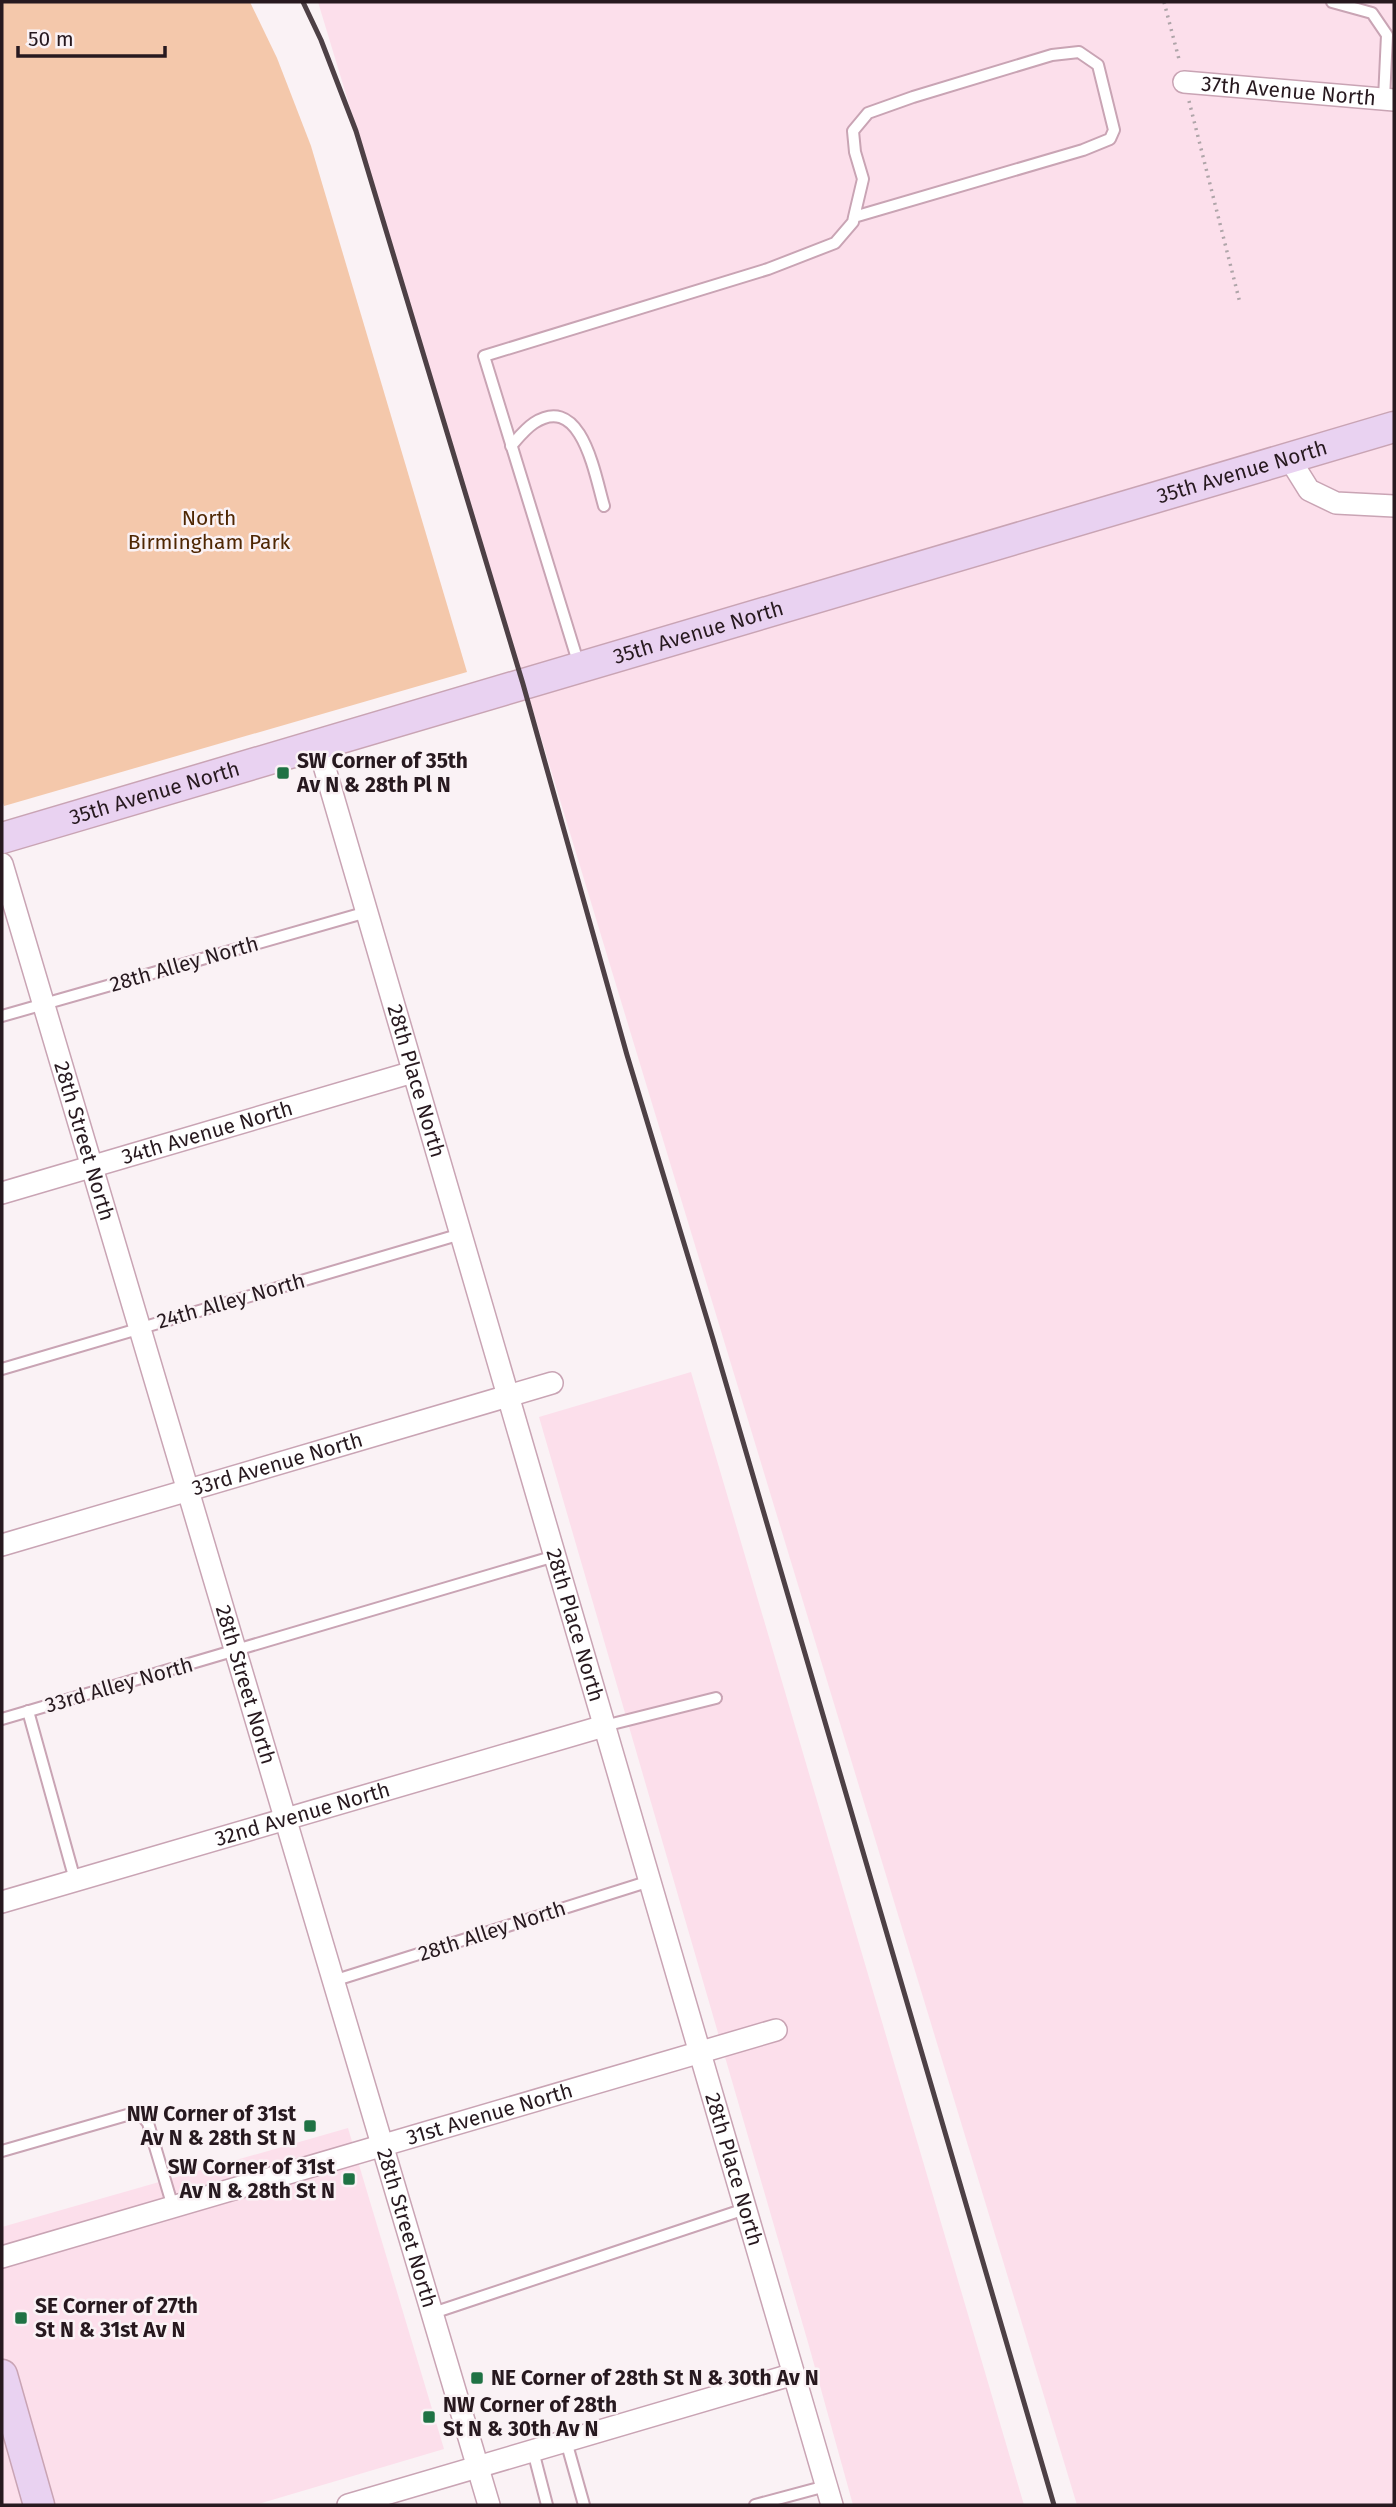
<svg xmlns="http://www.w3.org/2000/svg" width="1396" height="2507" font-family="'Fira Sans',sans-serif">
	<style>
		.built { fill: #fcdfeb }
		.green { fill: #f4c8ab }
		.lines { fill: none; stroke-linecap: round; stroke-linejoin: round }
		.lane-casing { stroke: #c9a4b4; stroke-width: 14 }
		.street-casing { stroke: #c9a4b4; stroke-width: 24 }
		.secondary-casing { stroke: #c9a4b4; stroke-width: 33 }
		.path { stroke: #afa5a9; stroke-width: 3.5; stroke-dasharray: 2 5; stroke-linecap: butt }
		.lane { stroke: #fff; stroke-width: 10 }
		.street { stroke: #fff; stroke-width: 21 }
		.secondary { stroke: #e9d2f1; stroke-width: 30 }
		.rail { stroke: #4d4045; stroke-width: 5 }
		.poi-dot { fill: #1f7244; stroke: #faf2f5; stroke-width: 2.5 }
		.labels { text-anchor: middle; dominant-baseline: central; stroke-width: 5; stroke-linejoin: round; paint-order: stroke }
		.street-label { font-size: 21px; fill: #27191f; stroke: #faf2f5 }
		.park-label { font-size: 21px; fill: #4f2703; stroke: #faf2f5 }
		.poi-label { font-size: 21px; font-weight: bold; fill: #27191f; stroke: #faf2f5; text-anchor: start }
	</style>
	<rect width="100%" height="100%" fill="#faf2f5"/>
	<g class="built">
		<path d="M318,2H1394V2505H1077Z"/>
		<path d="M691,1372L1024,2505H853L809,2346L539,1417Z"/>
		<path d="M348,2128L444,2449L255,2505H2V2227Z"/>
	</g>
	<path class="green" d="M2,2H250L277,58L311,146L467,672L4,806L2,800Z"/>
	<g class="lines">
		<g class="lane-casing">
			<g id="lane">
				<path d="M1332,2L1372,13L1387,35L1384,99"/>
				<path d="M511,446C518,438 525,429 534,423C582,392 595,476 604,506"/>
				<path d="M579,665L484,356L768,269L835,243L853,222L854,217L863,179L855,152L853,131L868,113L913,97L1052,55L1079,52L1098,65L1114,130L1110,139L1083,150L854,217"/>
				<path d="M2,1016L367,912"/>
				<path d="M2,1369L461,1234"/>
				<path d="M28,1711L75,1880"/>
				<path d="M2,1719L555,1556"/>
				<path d="M604,1726L716,1698"/>
				<path d="M333,1981L650,1881"/>
				<path d="M2,2151L127,2115H141L148,2123L173,2207"/>
				<path d="M433,2313L745,2209"/>
				<path d="M566,2441L584,2505"/>
				<path d="M533,2451L547,2505"/>
				<path d="M755,2505L826,2486"/>
			</g>
		</g>
		<g class="street-casing">
			<g id="street">
				<path id="s1" d="M1184,82L1394,100"/>
				<path d="M1289,458L1309,490L1336,503L1394,506"/>
				<path id="s2" d="M318,745L832,2505"/>
				<path id="s3" d="M2,864L489,2505"/>
				<path id="s4" d="M2,1193L413,1072"/>
				<path id="s5" d="M2,1545L552,1383"/>
				<path id="s6" d="M2,1902L604,1726"/>
				<path id="s7" d="M2,2257L776,2030"/>
				<path d="M348,2505L794,2374"/>
			</g>
		</g>
		<g class="secondary-casing">
			<g id="secondary">
				<path id="s8" d="M2,838L1394,427"/>
				<path d="M2,2375L39,2505"/>
			</g>
		</g>
		<g class="path">
			<path d="M1164,2L1180,63"/>
			<path d="M1189,101L1240,303"/>
		</g>
		<use href="#lane" class="lane"/>
		<use href="#street" class="street"/>
		<use href="#secondary" class="secondary"/>
		<path class="rail" d="M303,2L321,40L356,131L523,684L627,1055L713,1339L1054,2505"/>
	</g>
	<g class="poi-dot">
		<rect x="276" y="766" width="14" height="14" rx="3.5"/>
		<rect x="303" y="2119" width="14" height="14" rx="3.5"/>
		<rect x="342" y="2172" width="14" height="14" rx="3.5"/>
		<rect x="14" y="2311" width="14" height="14" rx="3.5"/>
		<rect x="470" y="2371" width="14" height="14" rx="3.5"/>
		<rect x="422" y="2410" width="14" height="14" rx="3.5"/>
	</g>
	<g class="labels">
		<g class="street-label">
			<text stroke="none"><textPath href="#s1" startOffset="105">37th Avenue North</textPath></text>
			<text stroke="none"><textPath href="#s8" startOffset="1293">35th Avenue North</textPath></text>
			<text stroke="none"><textPath href="#s8" startOffset="726">35th Avenue North</textPath></text>
			<text stroke="none"><textPath href="#s8" startOffset="159">35th Avenue North</textPath></text>
			<text transform="translate(184 964) rotate(-16)">28th Alley North</text>
			<text stroke="none"><textPath href="#s2" startOffset="350">28th Place North</textPath></text>
			<text stroke="none"><textPath href="#s4" startOffset="214">34th Avenue North</textPath></text>
			<text stroke="none"><textPath href="#s3" startOffset="289">28th Street North</textPath></text>
			<text transform="translate(231 1301) rotate(-16)">24th Alley North</text>
			<text stroke="none"><textPath href="#s5" startOffset="287">33rd Avenue North</textPath></text>
			<text stroke="none"><textPath href="#s2" startOffset="917">28th Place North</textPath></text>
			<text stroke="none"><textPath href="#s3" startOffset="856">28th Street North</textPath></text>
			<text transform="translate(119 1685) rotate(-16)">33rd Alley North</text>
			<text stroke="none"><textPath href="#s6" startOffset="313">32nd Avenue North</textPath></text>
			<text transform="translate(492 1931) rotate(-18)">28th Alley North</text>
			<text stroke="none"><textPath href="#s7" startOffset="508">31st Avenue North</textPath></text>
			<text stroke="none"><textPath href="#s2" startOffset="1484">28th Place North</textPath></text>
			<text stroke="none"><textPath href="#s3" startOffset="1423">28th Street North</textPath></text>
		</g>
		<g class="park-label">
			<text x="209" y="518">North<tspan x="209" dy="24">Birmingham Park</tspan></text>
		</g>
		<g class="poi-label">
			<text x="297" y="761">SW Corner of 35th<tspan x="297" dy="24">Av N &amp; 28th Pl N</tspan></text>
			<text x="296" y="2114" text-anchor="end">NW Corner of 31st<tspan x="296" dy="24">Av N &amp; 28th St N</tspan></text>
			<text x="335" y="2167" text-anchor="end">SW Corner of 31st<tspan x="335" dy="24">Av N &amp; 28th St N</tspan></text>
			<text x="35" y="2306">SE Corner of 27th<tspan x="35" dy="24">St N &amp; 31st Av N</tspan></text>
			<text x="491" y="2378">NE Corner of 28th St N &amp; 30th Av N</text>
			<text x="443" y="2405">NW Corner of 28th<tspan x="443" dy="24">St N &amp; 30th Av N</tspan></text>
		</g>
	</g>
	<rect width="1396" height="2507" fill="none" stroke="#27191f" stroke-width="7"/>
	<path d="M18 46v10h147v-10" fill="none" stroke="#27191f" stroke-width="3.5"/>
	<text x="28" y="46" font-size="21" fill="#27191f" stroke="#faf2f5" stroke-width="5" paint-order="stroke">50 m</text>
</svg>
